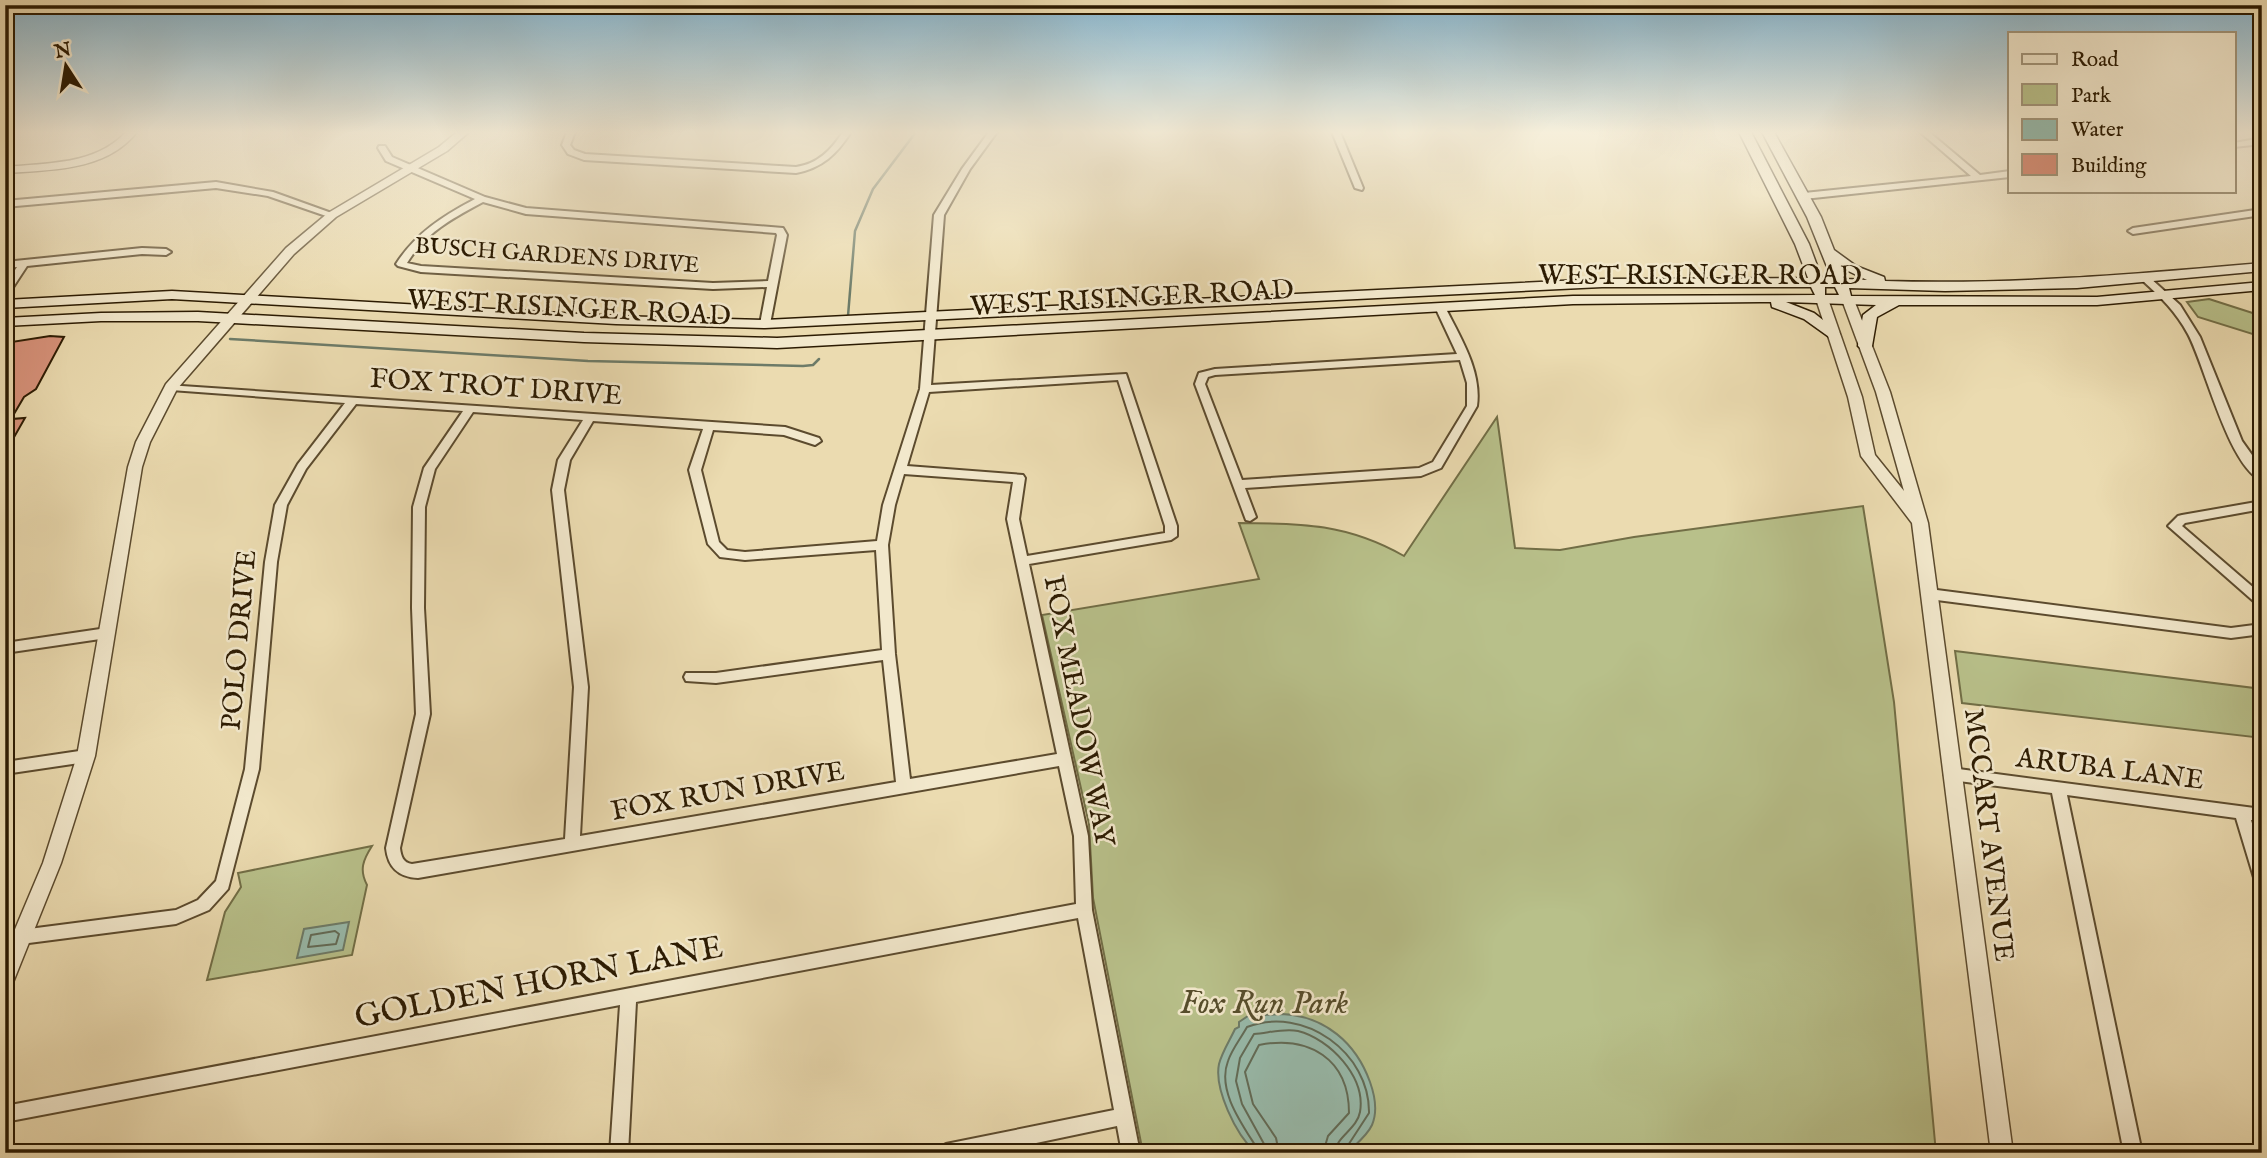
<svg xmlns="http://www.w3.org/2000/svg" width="2267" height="1158" font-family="'IM FELL English',serif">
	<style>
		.green { fill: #b8c08a; stroke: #726e46; stroke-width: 2 }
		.water { fill: #98bbac; stroke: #6d7b68; stroke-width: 2 }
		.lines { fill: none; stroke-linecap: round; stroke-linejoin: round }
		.shore { stroke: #626b57; stroke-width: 2 }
		.stream { stroke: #6d7b68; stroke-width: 2.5 }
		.building { fill: #d8927b; stroke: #2c1b02; stroke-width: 2 }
		.minor-casing { stroke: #5c4b2e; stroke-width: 4 }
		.tertiary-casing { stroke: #5c4b2e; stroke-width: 3 }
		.secondary-casing { stroke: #2c1b02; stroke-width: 3 }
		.minor { fill: #f2e8cc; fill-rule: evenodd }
		.tertiary { fill: #f2e8cc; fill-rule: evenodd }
		.secondary { fill: #f2e8cc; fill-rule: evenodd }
		.labels { text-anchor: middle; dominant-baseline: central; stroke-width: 5; stroke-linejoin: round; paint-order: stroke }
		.far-street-label { font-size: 23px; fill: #2c1b02; stroke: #f2e8cc }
		.street-label { font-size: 28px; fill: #2c1b02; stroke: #f2e8cc }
		.near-street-label { font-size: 33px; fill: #2c1b02; stroke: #f2e8cc }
		.near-park-label { font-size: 33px; font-style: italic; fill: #564d2b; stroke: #f2e8cc }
	</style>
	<rect width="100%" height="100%" fill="#ebdbb0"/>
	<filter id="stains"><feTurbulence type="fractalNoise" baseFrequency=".00286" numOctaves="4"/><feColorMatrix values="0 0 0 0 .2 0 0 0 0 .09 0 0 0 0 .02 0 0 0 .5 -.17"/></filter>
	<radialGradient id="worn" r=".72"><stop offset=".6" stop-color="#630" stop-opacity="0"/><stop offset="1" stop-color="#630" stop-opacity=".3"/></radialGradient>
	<g class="green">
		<path d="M2209,299L2262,316V337L2198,317L2187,302Z"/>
		<path d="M1497,417L1515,548L1560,550L1634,537L1863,506L1894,702L1936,1153H1143L1093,898L1089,824L1042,615L1259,579L1239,523C1302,523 1348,524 1404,556Z"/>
		<path d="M1955,651L2262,689V738L1962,703Z"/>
		<path d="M372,846C363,860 359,870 367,885L352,955L207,980L225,912L241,887L238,873Z"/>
	</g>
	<g class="water">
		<path d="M349,922L343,950L297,958L304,929Z"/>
		<path d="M1282,1014C1325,1016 1356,1043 1370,1082C1375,1096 1378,1111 1372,1125C1367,1136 1356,1144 1347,1153H1256C1235,1134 1214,1088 1219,1064C1222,1052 1230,1040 1235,1029L1239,1027V1022L1248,1016Z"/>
	</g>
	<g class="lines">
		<g class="shore">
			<path d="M335,931L339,934L336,944L308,947L311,935Z"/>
			<path d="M1260,1153C1245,1128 1216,1092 1228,1061C1232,1049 1241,1038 1247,1027C1304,1005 1370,1053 1369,1113L1343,1153"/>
			<path d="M1269,1153L1242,1104L1236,1081L1240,1058L1254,1034C1268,1033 1284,1028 1298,1031C1330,1039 1366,1077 1360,1112C1357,1129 1337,1136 1334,1153"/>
			<path d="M1279,1153L1276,1138L1253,1104L1245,1072L1259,1045C1309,1035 1349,1059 1349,1113L1328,1136L1323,1153"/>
		</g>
		<g class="stream">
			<path d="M848,316L855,231L873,189L916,132"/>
			<path d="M230,339L588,361L803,366L813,365L819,359"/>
		</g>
	</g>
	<path class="building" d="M50,336L64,337L36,389L24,397L11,419L25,418L5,453V343Z"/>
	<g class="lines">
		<g class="minor-casing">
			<g id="minor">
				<path d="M567,132H575L570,145L574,150L585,154L796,167C818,164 831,150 843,132H851C837,154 822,168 796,173L584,160L568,154L562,145Z"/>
				<path d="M989,132H997L970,169L944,215L931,385L1126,374L1177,526V536L1171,540L1029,564L1088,836L1092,910L1140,1153H1122L1117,1126L988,1153H938L940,1147L946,1144L1114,1110L1078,918L636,1002L628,1153H610L620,1005L5,1122V1106L1076,904L1074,836L1059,766L418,878C398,877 388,867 386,848L416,714L412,608L413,507L424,468L463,411L356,404L306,469L287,505L277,562L259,769L228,889L209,910L176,924L21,944L16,942L13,937L16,932L21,930L176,910L198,900L216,881L245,769L265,562L275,505L298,464L345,403L171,390L166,387L167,385L785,427L819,438L821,441L815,445L784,435L713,430L701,470L719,542L727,550L745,552L877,541L883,505L920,389L934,215L962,169ZM1118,380L1165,526V533L1027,556L1019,519L1025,478L1023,475L907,466L929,392ZM473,412L583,420L558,460L552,490L574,687L565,839L412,864C403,863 401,856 400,848L430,714L424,608L425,507L435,469ZM593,421L703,429L689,470L708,544L720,557L745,560L876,550L882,650L716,673H686L684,677L686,681L716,683L883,660L896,782L580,836L588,687L564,490L570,460ZM904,474L1013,482L1007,519L1057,754L910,779L895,654L888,545L895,505Z"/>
				<path d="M1332,132H1340L1363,188L1362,190L1355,188Z"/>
				<path d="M1920,132H1929L1980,175L2010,171V177L1804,199L1800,196L1804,193L1971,176Z"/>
				<path d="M2262,138V144L2234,147V143Z"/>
				<path d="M379,146H385L392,157L485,197L526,208L783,228L787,235L770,324L765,327L760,324L767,287L713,289L421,272L398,266L396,264C416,233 443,216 475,199L386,161L378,148ZM483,202L526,214L776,233L777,235L768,281L713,283L421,266L407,263C425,233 453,218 483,202Z"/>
				<path d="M216,182L273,192L337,215L332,218L268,196L216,188L5,207V201Z"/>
				<path d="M2262,209V215L2133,234L2128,231L2133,228Z"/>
				<path d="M142,248L166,249L171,252L166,255L142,254L27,266L8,295L5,296V285L17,267L5,268V262Z"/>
				<path d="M2146,276L2149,277L2180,305L2200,337L2242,441L2262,469V481C2228,465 2206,368 2188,334C2176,312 2161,297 2143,281V277Z"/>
				<path d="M1440,304L1445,307C1460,337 1482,371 1477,406L1441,468L1421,476L1245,488L1256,517L1250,521L1246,520L1195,384L1199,373L1215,369L1457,354L1435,307ZM1460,360L1467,383V406L1433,462L1419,468L1242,480L1205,384L1208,377L1215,375Z"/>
				<path d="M2262,501V509L2185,523L2182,526L2262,595V607L2258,605L2168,526L2178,516L2182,515Z"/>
				<path d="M1929,589L2231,628L2262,624V634L2231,638L1929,599L1925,597L1923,594L1925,591Z"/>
				<path d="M107,628L111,629L113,633L111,637L107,638L5,653V643Z"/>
				<path d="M86,750L91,752L93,756L91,760L86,762L5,774V762Z"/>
				<path d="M1951,768L2262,809V821L2251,820L2262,856V888L2257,886L2255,881L2236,818L2067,795L2142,1153H2124L2052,793L1951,780L1946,778L1944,774L1946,770Z"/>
			</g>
		</g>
		<g class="tertiary-casing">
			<g id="tertiary">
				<path d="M126,132H137C106,171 51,170 5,173V167C47,163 96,165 126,132Z"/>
				<path d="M457,132H469L447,151L336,217L294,254L177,389L150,442L142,467L95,756L61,863L12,985L5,988V953L43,863L77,756L128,467L136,442L166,384L286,248L328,213L439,147Z"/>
				<path d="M1822,295L1828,299L1862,397L1875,455L1904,491L1876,392L1842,300L1848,296L1854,300L1890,392L1928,523L2013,1153H1991L1912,523L1861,456L1848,397L1816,299Z"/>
			</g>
		</g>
		<g class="secondary-casing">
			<path id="secondary" d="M1739,132H1751L1809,244L1822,279H1832L1807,217L1762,132H1774L1821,217L1834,250L1856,266L1884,277L1885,281C2012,285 2136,274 2262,263V271L2077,288L1945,291L1849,288L1851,296L2097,297L2262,282V290L2097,305H1899L1877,317L1872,346L1865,351L1858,346L1863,315L1876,305L1786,302L1814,313L1837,331L1839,334L1832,339L1804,319L1772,307L1771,302H1760L1573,304L777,348L584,342L198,321H101L5,326V318L101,313L198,312L584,333L777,338L1573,296L1815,295L1811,287H1602L765,328L616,324L172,299L5,308V300L172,291L616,316L765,320L1602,279L1808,278L1795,244ZM1842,268L1867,280L1846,279ZM1825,287H1835L1839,295H1825Z"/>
		</g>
		<use href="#minor" class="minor"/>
		<use href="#tertiary" class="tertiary"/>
		<use href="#secondary" class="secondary"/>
	</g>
	<linearGradient id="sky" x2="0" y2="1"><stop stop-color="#88b7d0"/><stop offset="0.45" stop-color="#f6efdb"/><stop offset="1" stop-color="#f6efdb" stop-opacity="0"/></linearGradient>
	<rect width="2267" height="294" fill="url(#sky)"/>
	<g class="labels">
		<g class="far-street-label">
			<text transform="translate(557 256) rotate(4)">BUSCH GARDENS DRIVE</text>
		</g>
		<g class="street-label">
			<text x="1700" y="276">WEST RISINGER ROAD</text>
			<text transform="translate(1132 299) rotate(-3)">WEST RISINGER ROAD</text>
			<text transform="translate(569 309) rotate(3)">WEST RISINGER ROAD</text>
			<text transform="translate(496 388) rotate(4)">FOX TROT DRIVE</text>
			<text transform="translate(240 640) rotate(-85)">POLO DRIVE</text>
			<text transform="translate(1078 711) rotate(79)">FOX MEADOW WAY</text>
			<text transform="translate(2110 770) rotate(7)">ARUBA LANE</text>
			<text transform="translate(728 792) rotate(-10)">FOX RUN DRIVE</text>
			<text transform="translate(1988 835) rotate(83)">MCCART AVENUE</text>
		</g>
		<g class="near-street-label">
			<text transform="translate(539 983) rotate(-11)">GOLDEN HORN LANE</text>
		</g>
		<g class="near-park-label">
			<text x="1264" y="1004">Fox Run Park</text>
		</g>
	</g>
	<rect width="2267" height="1158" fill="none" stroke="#ebdbb0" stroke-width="28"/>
	<rect x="7" y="7" width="2253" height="1144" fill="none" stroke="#2c1b02" stroke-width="3.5"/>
	<rect x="14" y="14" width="2239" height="1130" fill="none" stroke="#2c1b02" stroke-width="2"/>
	<rect x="2008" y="32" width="228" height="161" fill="#f2e8cc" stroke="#a3967b" stroke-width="2"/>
	<rect x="2022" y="54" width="35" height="10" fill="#f2e8cc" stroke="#a3967b" stroke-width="2"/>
	<text x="2071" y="66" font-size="21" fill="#2c1b02">Road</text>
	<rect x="2022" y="84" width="35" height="21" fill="#b8c08a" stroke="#a3967b" stroke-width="2"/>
	<text x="2071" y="102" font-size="21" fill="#2c1b02">Park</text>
	<rect x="2022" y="119" width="35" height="21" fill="#98bbac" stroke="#a3967b" stroke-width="2"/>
	<text x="2071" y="136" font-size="21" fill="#2c1b02">Water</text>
	<rect x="2022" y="154" width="35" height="21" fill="#d8927b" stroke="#a3967b" stroke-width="2"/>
	<text x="2071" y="172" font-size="21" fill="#2c1b02">Building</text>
	<g transform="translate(66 66) rotate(348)" stroke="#f2e8cc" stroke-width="5" paint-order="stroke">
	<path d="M0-5L12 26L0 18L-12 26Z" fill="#2c1b02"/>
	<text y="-10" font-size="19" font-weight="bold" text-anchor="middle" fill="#2c1b02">N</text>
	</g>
	<rect width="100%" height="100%" filter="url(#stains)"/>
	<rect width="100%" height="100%" fill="url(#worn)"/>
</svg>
